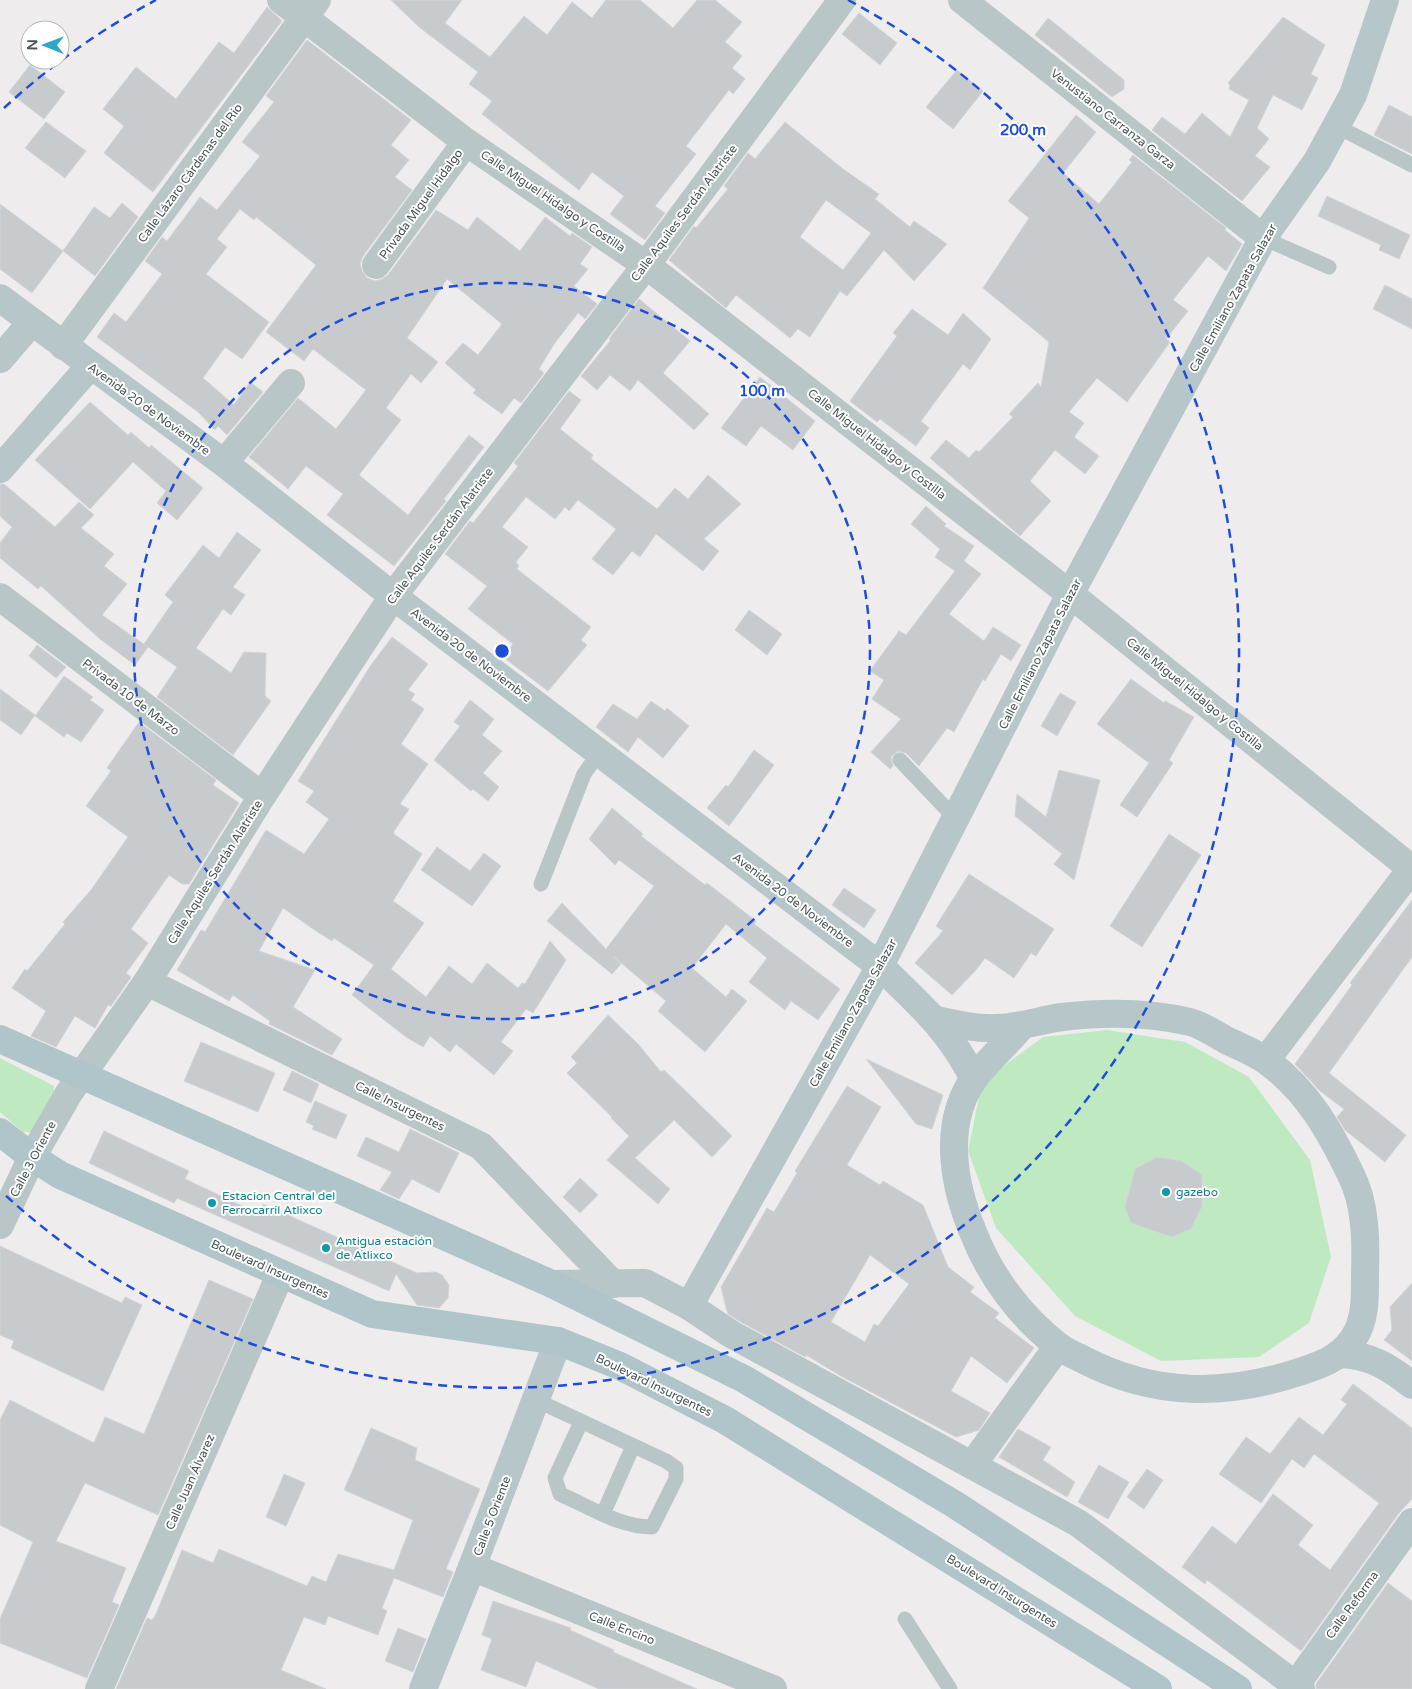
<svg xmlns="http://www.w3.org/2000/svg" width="1412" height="1689" font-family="'Varela Round',sans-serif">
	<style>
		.green { fill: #bfe9c1 }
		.building { fill: #c7cbce; stroke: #d1d5d7; fill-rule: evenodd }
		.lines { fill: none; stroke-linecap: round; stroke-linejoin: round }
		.lane { stroke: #b9c6c7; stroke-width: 15 }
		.street { stroke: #b9c6c7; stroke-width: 28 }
		.secondary { stroke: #b7c6c9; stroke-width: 28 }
		.primary { stroke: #afc5c9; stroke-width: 28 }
		.ring { fill: none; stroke: #1d4ed8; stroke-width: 2.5; stroke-dasharray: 9 6 }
		.culture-dot { fill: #0f9aa8; stroke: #fff; stroke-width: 2 }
		.labels { text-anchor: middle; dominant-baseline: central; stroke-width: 4; stroke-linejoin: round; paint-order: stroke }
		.street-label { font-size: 12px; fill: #475557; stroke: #fff }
		.culture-label { font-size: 12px; fill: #0d838f; stroke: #fff; text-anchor: start }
		.centre { fill: #1d4ed8; stroke: #fff; stroke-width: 2.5 }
		.ring-label { font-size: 15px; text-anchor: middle; font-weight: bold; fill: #1d4ed8; stroke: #fff; stroke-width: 4; stroke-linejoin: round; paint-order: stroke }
	</style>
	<rect width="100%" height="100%" fill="#efeced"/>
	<g class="green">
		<path d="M1107,1030L1185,1042L1249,1077L1310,1160L1331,1257L1309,1323L1259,1357L1161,1361L1075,1316L996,1228L968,1151L982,1082L1043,1037Z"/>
		<path d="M0,1058L54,1086V1092L32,1132H23L0,1112Z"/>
	</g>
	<g class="building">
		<path d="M391,0H462L445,23L490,57L524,16L547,35L572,2L592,18L606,0H640L673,28L697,0H715L742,22L725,42L742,56L732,68L745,79L733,94L729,90L686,146L696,154L655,206L665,213L645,240L610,214L624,196L592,172L579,190L482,114L492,101L469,84L478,72L419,27Z"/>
		<path d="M267,7L282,21L153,192L104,153L124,126L103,109L136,67L176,99L219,42L234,53Z"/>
		<path d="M859,13L897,43L880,65L842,34Z"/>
		<path d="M1283,17L1325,45L1311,74L1318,78L1302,110L1273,95L1257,128L1269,139L1255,156L1270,167L1242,201L1152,130L1162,117L1185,134L1202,113L1230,137L1249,100L1229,89L1230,85L1228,83Z"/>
		<path d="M1048,18L1124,80V89L1112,97L1035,35Z"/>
		<path d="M307,40L411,120L391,145L409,160L395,177L412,190L363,256L360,264L362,271L367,278L375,281L382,279L388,275L436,210L468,230L477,217L520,251L545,217L570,236L572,233L592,247L580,264L588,269L574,286L597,304L585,319L578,313L554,344L539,369L544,373L521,403L514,398L502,414L473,393L476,390L445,363L463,343L478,355L502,324L447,279L407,338L438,362L421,383L411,374L386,408L401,420L359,475L408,515L469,435L484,447L444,499L446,501L394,566L327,515L343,494L306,466L288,489L249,457L298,398L336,429L366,390L313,349L304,361L266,332L316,265L256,217L254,220L240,209L217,239L227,247L206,274L269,322L242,359L225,347L203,378L234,405L250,382L263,392L227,435L218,426L215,430L198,412L97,337L114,313L126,322L162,274L145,261L162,237L167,241L200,197L217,210L260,156L242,142L274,102L266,96Z"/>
		<path d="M30,65L65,92L44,119L9,92Z"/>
		<path d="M957,70L983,91L953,129L926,107Z"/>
		<path d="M1389,105L1412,117V154L1374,135Z"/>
		<path d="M1076,115L1096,132L1063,173L1099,204L1132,162L1129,160L1133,155L1226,228L1225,230L1242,244L1226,271L1208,256L1173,300L1188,311L1166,339L1170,342L1127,402L1097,378L1069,412L1084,423L1074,437L1099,456L1085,474L1055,450L1030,481L1051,501L1020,536L930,458L946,440L969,458L976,450L979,452L1013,417L1009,414L1038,383L1041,387L1049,342L983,288L1029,218L1008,201Z"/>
		<path d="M46,122L86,151L65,178L25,148Z"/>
		<path d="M785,122L843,169L879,194L875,199L910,227L914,221L947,244L914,281L884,250L847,296L840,291L810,337L798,329L790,338L736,295L726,308L669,260L694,226L696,228L728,189L724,186L748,153L755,159ZM826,200L871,233L843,270L800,237Z"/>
		<path d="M1327,196L1410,235L1399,259L1379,250L1381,245L1318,216Z"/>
		<path d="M122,203L138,217L95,276L63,251L32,293L0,269V204L63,251L94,207L110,218Z"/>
		<path d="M1385,285L1412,299V329L1373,309Z"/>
		<path d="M639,299L690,341L663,373L709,414L694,430L638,380L630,391L610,375L597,390L581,376L611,340L609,339Z"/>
		<path d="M912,309L948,335L963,313L991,339L970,370L963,364L921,421L929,428L916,446L880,419L877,422L850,401L897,336L893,333Z"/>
		<path d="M760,377L815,421L793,450L761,426L746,446L721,428Z"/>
		<path d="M569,391L581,400L560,429L593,455L591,459L657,509L675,488L688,499L708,475L741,504L704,539L719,551L703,571L656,534L640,557L632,551L613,575L592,559L616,529L578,500L569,511L565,507L555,519L526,497L502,527L528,547L516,562L519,566L517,569L591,627L581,640L587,645L548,691L503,657L513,644L468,609L487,586L445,554L470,521L473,523L518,466L514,463Z"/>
		<path d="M90,402L128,435L131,432L149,448L151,445L203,488L177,520L157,503L166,491L133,462L90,509L35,460Z"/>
		<path d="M0,484H4L55,527L79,502L94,515L81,528L114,554L104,566L127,584L102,615L148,647L135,665L100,639L41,586L38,589L0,558V543L12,527L0,516Z"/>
		<path d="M926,506L946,524L944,526L974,546L964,561L981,574L949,614L984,641L993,627L1021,645L1011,661L1001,654L985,681L983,679L954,732L947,728L919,766L906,753L898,751L891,757L893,766L890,769L871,752L901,719L872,699L884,680L870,671L899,631L906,635L955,571L935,557L940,549L911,524Z"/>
		<path d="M237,532L261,550L233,587L245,595L231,615L223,609L196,648L231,673L244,652L266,653L265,696L271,701L233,755L157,697L177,667L144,644L173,602L165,595L203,545L219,558Z"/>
		<path d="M749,610L782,634L767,655L735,630Z"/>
		<path d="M392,637L428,664L408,690L415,694L411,700L424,709L401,744L428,764L400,804L409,809L394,831V834L422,854L393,901L424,923L391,969L426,997L449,966L472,984L487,963L518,988L522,983L525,984L550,941L566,960L533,1013L526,1009L501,1042L513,1051L494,1075L456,1044L450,1052L430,1036L423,1047L406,1037L352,995L374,965L334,938L332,941L316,931L283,908L259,951L315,970L293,1007L342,1039L332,1055L269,1024L270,1021L233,995L229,1001L177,970L201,930L205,932L266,830L304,854L329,819L306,802L314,791L298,781L371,665Z"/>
		<path d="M37,645L66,667L56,678L29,656Z"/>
		<path d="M64,676L93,697L90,700L104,710L81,742L67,733L64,737L35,716Z"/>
		<path d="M1131,679L1164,703L1165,701L1194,717L1169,760L1173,763L1137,817L1120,805L1149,763L1097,724Z"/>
		<path d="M0,689L35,715L21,735L0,720Z"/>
		<path d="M1060,693L1076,702L1057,736L1041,726Z"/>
		<path d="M470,700L494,719L482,735L502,751L483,773L499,787L488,801L473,789L471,791L434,760L460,726L454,722Z"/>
		<path d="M651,701L665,711L667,708L689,726L663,758L638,737L628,752L596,727L613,704L637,719Z"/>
		<path d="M139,722L216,780L213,785L239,803L189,884H182L169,875L131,929L148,943L126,973L131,977L111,1006L108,1005L95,1028L75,1016L56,1047L31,1036L46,1011L12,988L25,969L27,971L65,924L63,922L91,890L128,837L86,806L111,771L107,768Z"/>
		<path d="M754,750L774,765L729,826L707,808L726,785L728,787Z"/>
		<path d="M1059,770L1100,780L1074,880L1054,864L1062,854L1015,816L1017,794L1046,817Z"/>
		<path d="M612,808L643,834L641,836L705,885L707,883L756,921L754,924L840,989L818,1020L791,1001L785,1010L749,982L767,958L726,924L692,968L726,997L732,989L747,1001L705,1052L658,1011L666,1001L613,956L621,964L612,974L547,921L562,903L606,949L654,886L619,860L615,865L589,839Z"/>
		<path d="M1169,834L1201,855L1142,947L1110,926Z"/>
		<path d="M437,847L470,871L484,853L501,866L472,906L421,870Z"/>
		<path d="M969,874L1054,929L1036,956L1031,953L1014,978L985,958L976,970L952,995L915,963L943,931L936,926Z"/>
		<path d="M844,888L876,910L864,928L832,905Z"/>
		<path d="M1412,900V957L1329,1073L1406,1135L1385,1162L1345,1130L1337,1117L1344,1109L1320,1091L1295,1064L1352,985L1350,983Z"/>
		<path d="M608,1015L638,1044L661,1072L664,1070L732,1136L712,1157L674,1120L635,1158L670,1189L658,1204L607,1160L629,1136L611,1118L612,1117L567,1073L577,1063L571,1057Z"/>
		<path d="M201,1042L275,1073L258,1112L184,1081Z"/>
		<path d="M866,1059L943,1095L932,1129L916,1124Z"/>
		<path d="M292,1071L319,1084L311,1103L283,1090Z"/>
		<path d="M847,1086L881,1107L847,1165L880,1185L883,1181L923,1205L948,1267L974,1287L970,1292L999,1313L995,1318L1034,1348L1007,1383L971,1356L951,1391L990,1413L979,1430L956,1437L841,1376L806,1355L805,1357L739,1321L728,1314L726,1308L721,1287L767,1208L774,1212L797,1173L795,1171ZM870,1255L909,1284L878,1326L874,1324L865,1342L831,1322Z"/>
		<path d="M315,1101L347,1115L336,1139L312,1129L314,1126L306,1122Z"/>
		<path d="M410,1129L459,1153L439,1193L412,1179L399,1199L380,1190L392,1172L357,1156L366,1137L399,1152Z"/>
		<path d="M104,1131L189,1171L185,1179L259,1214L263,1204L417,1273L436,1272L442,1275L449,1285L448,1298L439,1308L417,1305L396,1274L389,1291L177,1198L174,1203L89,1163Z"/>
		<path d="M1157,1157L1181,1161L1202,1175V1206L1191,1229L1172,1237L1131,1223L1125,1207L1135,1169Z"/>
		<path d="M580,1178L598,1195L580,1213L563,1197Z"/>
		<path d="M0,1246L122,1303L125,1297L142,1305L103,1391L11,1348L14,1341L0,1335Z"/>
		<path d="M209,1280L253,1299L158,1515L85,1483L56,1541L126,1568L112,1602L119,1605L87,1678L0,1643V1619L33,1542L0,1525V1420L10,1400L94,1443L105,1417L144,1434Z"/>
		<path d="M1412,1283V1361L1384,1340L1392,1330L1390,1307Z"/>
		<path d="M1353,1384L1412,1428V1499L1399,1513L1301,1651L1207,1580L1205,1584L1182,1567L1212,1526L1236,1544L1273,1494L1313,1525L1298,1545L1330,1570L1379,1503L1314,1454L1304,1468L1292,1459L1261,1503L1219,1474L1246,1437L1270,1454L1299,1417L1323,1435L1347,1404L1341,1400Z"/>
		<path d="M371,1428L417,1448L415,1460L480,1489L446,1569L453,1572L443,1597L394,1578L382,1608L387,1611L378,1635L328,1616L325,1625L304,1617L281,1670L326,1689H116L147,1618L152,1620L156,1614L182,1550L213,1563L219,1549L307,1586L312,1576L326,1582L338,1554L394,1570L413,1520L344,1490Z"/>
		<path d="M1018,1429L1051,1447L1043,1460L1075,1482L1067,1497L999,1457Z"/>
		<path d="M1099,1465L1129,1482L1108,1519L1078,1502Z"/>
		<path d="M1147,1469L1163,1480L1144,1509L1127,1497Z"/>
		<path d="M284,1474L305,1483L286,1526L266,1517Z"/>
		<path d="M1388,1583L1412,1601V1689H1316V1684Z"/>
		<path d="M493,1601L571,1628L570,1630L614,1650L613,1652L697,1689H599L536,1661L526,1687L481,1670L492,1639L482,1635Z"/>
		<path d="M398,1628L426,1639L413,1672L385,1661Z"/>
	</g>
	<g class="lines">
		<g class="lane">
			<path d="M1336,126L1412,165"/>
			<path d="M1263,238L1329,267"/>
			<path d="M900,760L955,818"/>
			<path d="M541,884L584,774L599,753"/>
			<path d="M536,1400L666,1461L676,1468V1479L652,1527C619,1527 590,1507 560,1494L555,1478L581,1422"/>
			<path d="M603,1514L633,1446"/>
			<path d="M905,1619L950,1689"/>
		</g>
		<g class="street">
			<path d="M281,0L466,142L646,265L1070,594L1412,869"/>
			<path d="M962,0L1263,238"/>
			<path d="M376,265L466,142"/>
			<path d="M63,346L317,0"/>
			<path d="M0,359L32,322"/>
			<path d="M224,463L291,383"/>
			<path d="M0,597L262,796"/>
			<path d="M147,982L481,1146L613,1284"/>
			<path d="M1266,1060L1412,868"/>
			<path d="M0,1225L32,1157L69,1093L147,982L262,796L393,596L646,265L842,0"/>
			<path d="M973,1464L1058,1346"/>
			<path d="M472,1567L773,1689"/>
			<path d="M99,1689L280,1275"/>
		</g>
		<g class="secondary">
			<path d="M0,298L224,463L393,596L880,966C920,1005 948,1028 974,1079"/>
			<path d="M0,469L90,366"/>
			<path d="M936,1020C956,1024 975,1029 996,1028C1019,1028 1039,1020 1062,1017C1104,1012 1149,1012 1190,1022C1202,1025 1215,1034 1226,1040C1240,1047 1256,1053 1268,1062C1308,1092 1330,1131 1351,1175C1366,1204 1366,1242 1365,1274C1365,1297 1366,1320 1353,1339C1340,1359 1318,1366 1296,1373C1224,1396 1155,1396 1086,1361C1077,1356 1065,1352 1057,1345C1020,1316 990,1276 973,1232C953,1184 942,1123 975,1077C989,1060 1006,1044 1021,1027"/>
			<path d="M552,1284L645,1283L689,1306L731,1334L1078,1523L1301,1689"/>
			<path d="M689,1306L880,966L1070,594L1263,238L1317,161L1353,95L1385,0"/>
			<path d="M1340,1354C1370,1355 1389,1367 1412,1385"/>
			<path d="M423,1689L472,1567L558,1341"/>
			<path d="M1293,1689L1412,1522"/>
		</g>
		<g class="primary">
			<path d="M0,1039L552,1284L744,1379L954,1504L1238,1689"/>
			<path d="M0,1132L32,1157L60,1175L372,1314L558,1341L620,1366L725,1420L1158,1689"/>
		</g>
	</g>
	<g class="ring">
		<circle cx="502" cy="651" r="368"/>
		<path d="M4 108A737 737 0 0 1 156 0M848 0A737 737 0 1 1 4 1194"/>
	</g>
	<g class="culture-dot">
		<circle cx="1166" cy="1192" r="5"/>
		<circle cx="212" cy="1203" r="5"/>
		<circle cx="326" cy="1248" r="5"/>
	</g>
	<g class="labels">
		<g class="street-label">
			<text transform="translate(1113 119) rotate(38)">Venustiano Carranza Garza</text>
			<text transform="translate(190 173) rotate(-54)">Calle Lázaro Cárdenas del Río</text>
			<text transform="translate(553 201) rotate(34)">Calle Miguel Hidalgo y Costilla</text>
			<text transform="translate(421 204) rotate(-54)">Privada Miguel Hidalgo</text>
			<text transform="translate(684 213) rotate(-53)">Calle Aquiles Serdán Alatriste</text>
			<text transform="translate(1233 298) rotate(-61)">Calle Emiliano Zapata Salazar</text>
			<text transform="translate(149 409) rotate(36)">Avenida 20 de Noviembre</text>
			<text transform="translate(877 444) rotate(38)">Calle Miguel Hidalgo y Costilla</text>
			<text transform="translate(440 536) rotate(-53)">Calle Aquiles Serdán Alatriste</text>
			<text transform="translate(1040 654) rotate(-63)">Calle Emiliano Zapata Salazar</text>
			<text transform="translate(471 655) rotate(37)">Avenida 20 de Noviembre</text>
			<text transform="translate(1195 694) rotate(39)">Calle Miguel Hidalgo y Costilla</text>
			<text transform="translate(131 697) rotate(37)">Privada 10 de Marzo</text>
			<text transform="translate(215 872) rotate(-58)">Calle Aquiles Serdán Alatriste</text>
			<text transform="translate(793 900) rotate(37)">Avenida 20 de Noviembre</text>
			<text transform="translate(853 1013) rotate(-61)">Calle Emiliano Zapata Salazar</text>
			<text transform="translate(400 1106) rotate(26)">Calle Insurgentes</text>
			<text transform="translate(33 1159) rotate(-62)">Calle 3 Oriente</text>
			<text transform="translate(270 1269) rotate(24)">Boulevard Insurgentes</text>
			<text transform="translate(654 1385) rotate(26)">Boulevard Insurgentes</text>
			<text transform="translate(190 1482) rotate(-66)">Calle Juan Álvarez</text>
			<text transform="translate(492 1516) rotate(-69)">Calle 5 Oriente</text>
			<text transform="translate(1002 1591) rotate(32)">Boulevard Insurgentes</text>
			<text transform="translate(1352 1605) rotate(-54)">Calle Reforma</text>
			<text transform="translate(622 1628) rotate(22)">Calle Encino</text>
		</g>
		<g class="culture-label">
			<text x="1176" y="1192">gazebo</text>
			<text x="222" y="1196">Estacion Central del<tspan x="222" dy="14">Ferrocarril Atlixco</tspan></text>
			<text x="336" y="1241">Antigua estación<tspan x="336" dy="14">de Atlixco</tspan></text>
		</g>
	</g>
	<circle cx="502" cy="651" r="8" class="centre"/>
	<g class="ring-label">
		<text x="1023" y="135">200 m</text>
		<text x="762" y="396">100 m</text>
	</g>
	<g transform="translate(45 45) rotate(271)"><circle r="24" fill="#ffffff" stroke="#b5bbbc"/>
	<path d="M0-4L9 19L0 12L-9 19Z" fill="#2da6c9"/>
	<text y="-8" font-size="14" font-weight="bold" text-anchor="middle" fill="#475557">N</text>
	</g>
</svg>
